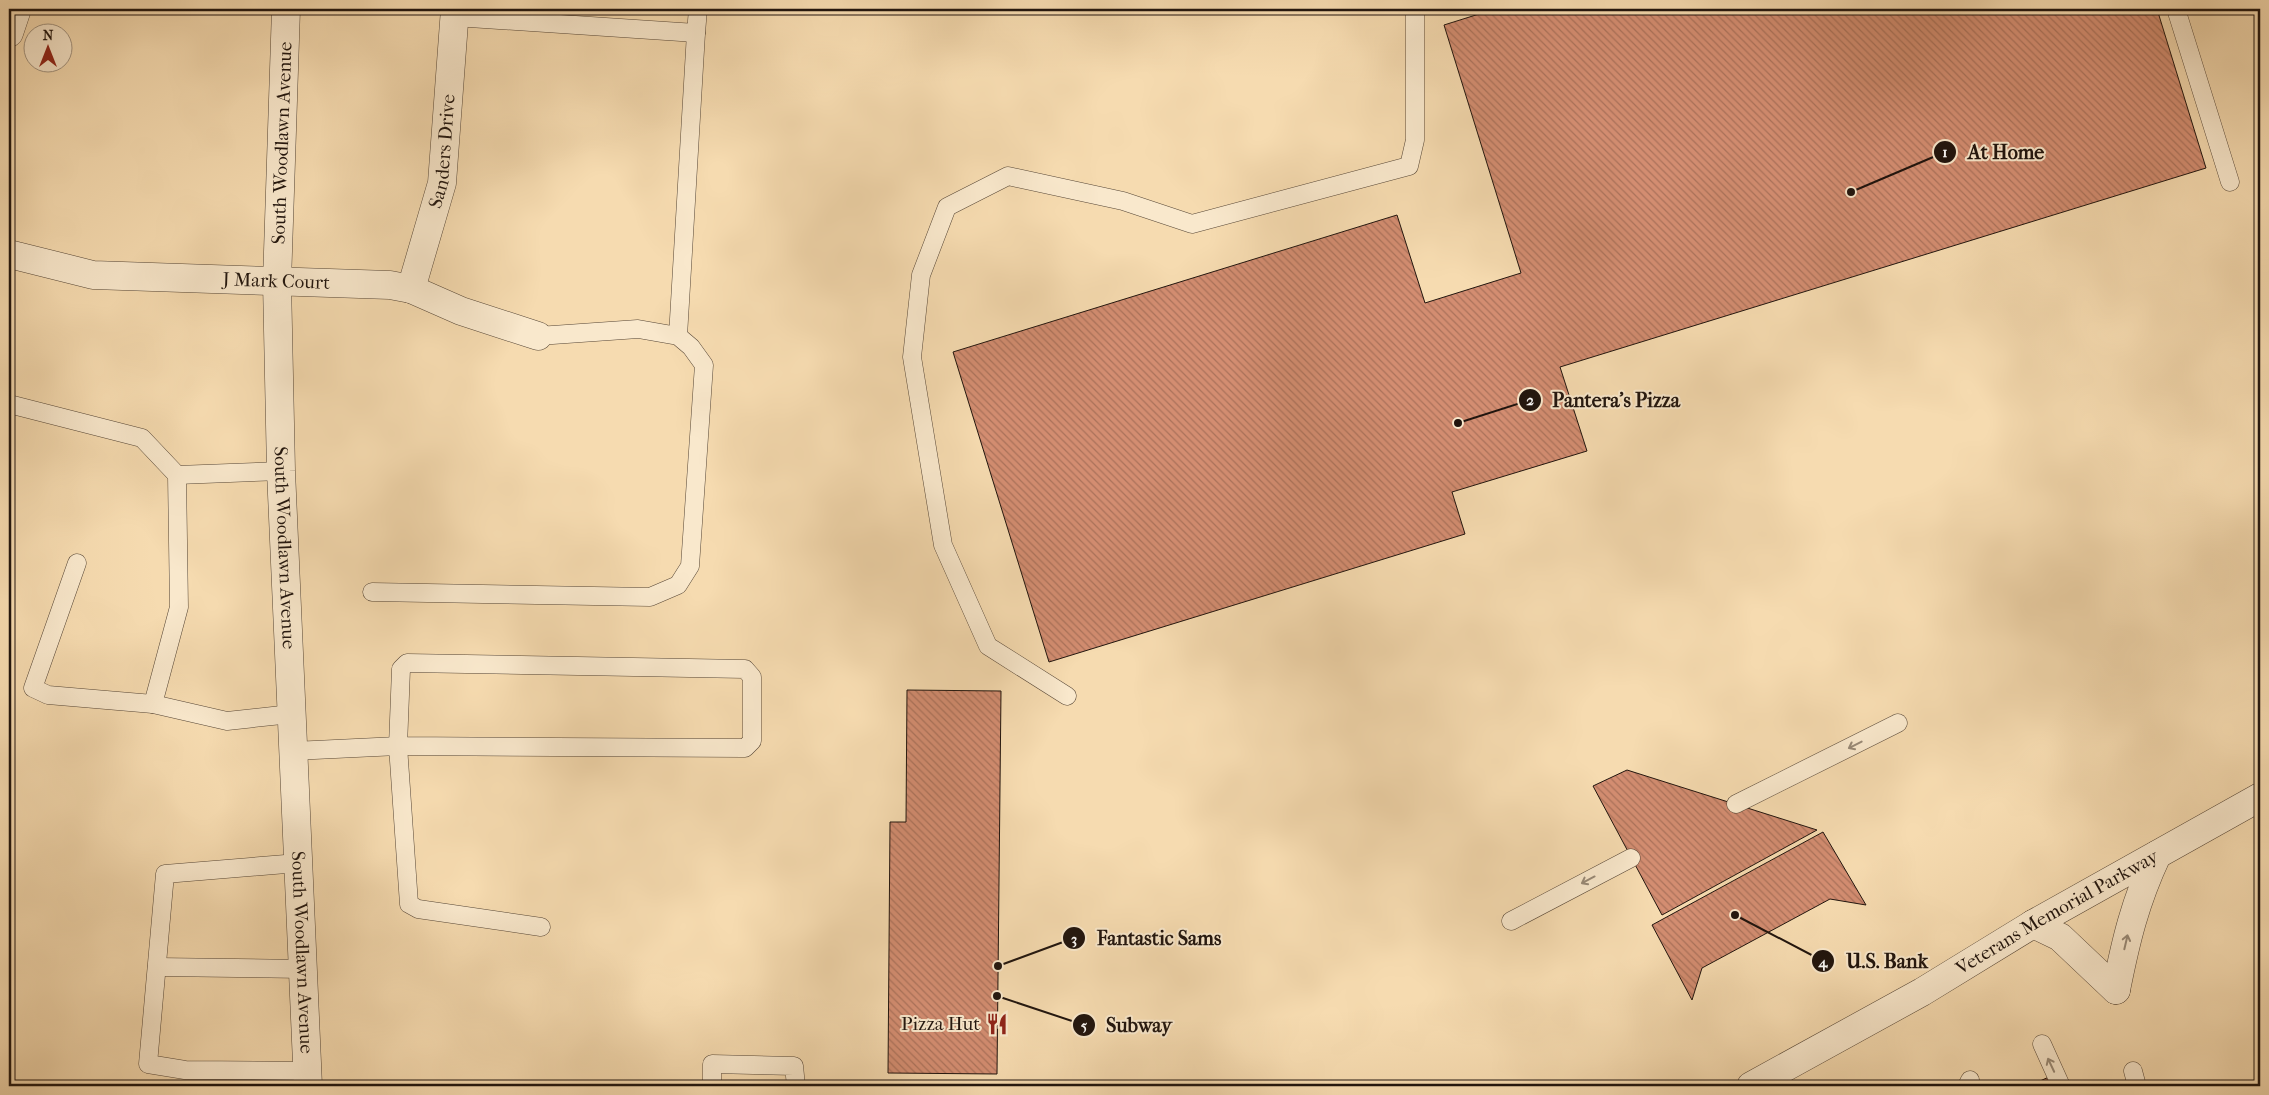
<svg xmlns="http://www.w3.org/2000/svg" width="2269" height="1095" font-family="'IM FELL French Canon',serif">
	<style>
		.building { fill: url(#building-back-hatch); stroke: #21150e }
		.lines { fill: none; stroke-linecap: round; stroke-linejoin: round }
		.service-casing { stroke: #564636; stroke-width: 19 }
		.minor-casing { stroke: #564636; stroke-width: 29 }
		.tertiary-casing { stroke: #564636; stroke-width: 29 }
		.service { stroke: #f9e8cc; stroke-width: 18 }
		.minor { stroke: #f9e8cc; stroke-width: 28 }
		.tertiary { stroke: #f9e8cc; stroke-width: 28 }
		.oneway { stroke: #988976 }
		.labels { text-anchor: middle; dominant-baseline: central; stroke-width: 4; stroke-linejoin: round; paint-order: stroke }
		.street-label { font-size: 19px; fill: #21150e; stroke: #f9e8cc }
		.poi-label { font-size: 19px; fill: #21150e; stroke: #f9e8cc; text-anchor: end }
		.leader { fill: none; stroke: #21150e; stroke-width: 2 }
		.callout-dot { fill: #21150e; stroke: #f9e8cc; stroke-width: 2 }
		.mark-label { font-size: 15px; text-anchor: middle; font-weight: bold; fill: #fff }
		.callout-label { font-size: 20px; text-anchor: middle; font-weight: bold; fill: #21150e; stroke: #f9e8cc; stroke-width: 4; stroke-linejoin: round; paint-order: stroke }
	</style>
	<defs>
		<pattern id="building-back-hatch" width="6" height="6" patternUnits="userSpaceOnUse" patternTransform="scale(1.25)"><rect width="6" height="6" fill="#d38d71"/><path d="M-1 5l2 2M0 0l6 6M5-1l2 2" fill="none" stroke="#ab725b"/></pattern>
	</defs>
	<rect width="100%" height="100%" fill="#f6dbb0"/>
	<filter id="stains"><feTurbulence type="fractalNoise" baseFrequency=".004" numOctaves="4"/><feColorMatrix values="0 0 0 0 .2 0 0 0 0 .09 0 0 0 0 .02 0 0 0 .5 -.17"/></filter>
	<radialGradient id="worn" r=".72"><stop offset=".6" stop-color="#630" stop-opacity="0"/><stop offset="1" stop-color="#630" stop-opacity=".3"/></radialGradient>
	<g class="building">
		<path d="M1495,9H2157L2206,168L1560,367L1587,451L1452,492L1465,534L1049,662L953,352L1397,215L1425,303L1521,273L1444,25Z"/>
		<path d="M907,690L1001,691L997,1074L888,1073L890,822H906Z"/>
		<path d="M1627,770L1817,830L1662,915L1593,786Z"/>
		<path d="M1823,832L1866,905L1830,899L1702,968L1692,1000L1652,925Z"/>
		<path d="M2051,1076L2056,1086H2018L2027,1081L2029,1086Z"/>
	</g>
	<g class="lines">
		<g class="service-casing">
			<g id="service">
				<path d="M2176,9L2230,182"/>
				<path d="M454,17L696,33L698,9"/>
				<path d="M678,336L696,33"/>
				<path d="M9,404L142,438L177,475L179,607L153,704"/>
				<path d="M177,475L281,471"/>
				<path d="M77,563L33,688L48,695L153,704L227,721L291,714"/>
				<path d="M372,592L650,597L678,585L690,566L704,365L691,347L678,336L638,329L538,336"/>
				<path d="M407,663L745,669L752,677V741L745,748L398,746L401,669Z"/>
				<path d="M1067,696L988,646L943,545L912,357L921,275L947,207L1008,176L1123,201L1192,224L1409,166L1415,140V9"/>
				<path d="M293,751L398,746L409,904L418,909L541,927"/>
				<path d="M1736,804L1898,723"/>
				<path d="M298,863L165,874L148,1064L185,1070L307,1071"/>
				<path d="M1511,921L1631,858"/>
				<path d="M157,967L303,969"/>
				<path d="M2042,1044L2061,1086"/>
				<path d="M2133,1071L2137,1086"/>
				<path d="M712,1086V1064L794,1066L796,1086"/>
				<path d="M1967,1086L1970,1080"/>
			</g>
		</g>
		<g class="minor-casing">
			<g id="minor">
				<path d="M9,33L17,9"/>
				<path id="s1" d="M9,254L93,275L390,285L411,289L461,311L538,336"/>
				<path id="s2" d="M411,289L442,183L455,9"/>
			</g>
		</g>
		<g class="tertiary-casing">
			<g id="tertiary">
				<path id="s3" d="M286,9L277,282L281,471L308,1086"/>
				<path d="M2033,924L2060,937L2116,990"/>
				<path d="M2116,990C2126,940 2135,902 2157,855"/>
				<path id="s4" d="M1751,1086L1922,992L2033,924L2260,797"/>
			</g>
		</g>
		<use href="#service" class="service"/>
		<use href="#minor" class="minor"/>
		<use href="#tertiary" class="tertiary"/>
	</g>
	<defs><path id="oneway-shaft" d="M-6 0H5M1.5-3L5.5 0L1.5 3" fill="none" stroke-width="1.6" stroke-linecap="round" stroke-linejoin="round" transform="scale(1.25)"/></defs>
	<g class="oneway">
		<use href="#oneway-shaft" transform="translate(1855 745) rotate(153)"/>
		<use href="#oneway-shaft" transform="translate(1588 880) rotate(152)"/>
		<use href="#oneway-shaft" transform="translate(2126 942) rotate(-77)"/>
		<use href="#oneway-shaft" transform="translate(2051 1065) rotate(-115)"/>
	</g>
	<defs>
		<g id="restaurant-bare" transform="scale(1.725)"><path d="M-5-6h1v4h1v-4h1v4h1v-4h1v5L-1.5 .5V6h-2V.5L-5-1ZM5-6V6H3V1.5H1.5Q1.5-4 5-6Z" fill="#8f2418" stroke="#f9e8cc" stroke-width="2.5" paint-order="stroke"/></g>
	</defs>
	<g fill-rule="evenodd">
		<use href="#restaurant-bare" x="997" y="1024"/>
	</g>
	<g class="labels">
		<g class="street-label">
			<text transform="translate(282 143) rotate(-88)">South Woodlawn Avenue</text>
			<text stroke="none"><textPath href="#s2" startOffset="142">Sanders Drive</textPath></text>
			<text stroke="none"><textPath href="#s1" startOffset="270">J Mark Court</textPath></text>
			<text stroke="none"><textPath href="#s3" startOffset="539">South Woodlawn Avenue</textPath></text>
			<text stroke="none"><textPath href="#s4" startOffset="352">Veterans Memorial Parkway</textPath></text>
			<text stroke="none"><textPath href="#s3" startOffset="944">South Woodlawn Avenue</textPath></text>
		</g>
		<g class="poi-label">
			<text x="980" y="1024">Pizza Hut</text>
		</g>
	</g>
	<path class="leader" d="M1851 192L1945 152M1458 423L1530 400M998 966L1074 938M1735 915L1823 961M997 996L1084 1025"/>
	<g class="callout-dot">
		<circle cx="1851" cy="192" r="5"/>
		<circle cx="1458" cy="423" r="5"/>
		<circle cx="998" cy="966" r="5"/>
		<circle cx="1735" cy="915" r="5"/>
		<circle cx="997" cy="996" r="5"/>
		<circle cx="1945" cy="152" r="12"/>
		<circle cx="1530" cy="400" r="12"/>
		<circle cx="1074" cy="938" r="12"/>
		<circle cx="1823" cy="961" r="12"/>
		<circle cx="1084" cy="1025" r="12"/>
	</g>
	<g class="mark-label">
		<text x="1945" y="157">1</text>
		<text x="1530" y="405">2</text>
		<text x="1074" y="944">3</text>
		<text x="1823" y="967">4</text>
		<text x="1084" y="1030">5</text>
	</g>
	<g class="callout-label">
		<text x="2006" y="159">At Home</text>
		<text x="1616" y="407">Pantera's Pizza</text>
		<text x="1159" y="945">Fantastic Sams</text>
		<text x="1887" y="968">U.S. Bank</text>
		<text x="1139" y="1032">Subway</text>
	</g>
	<rect width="2269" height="1095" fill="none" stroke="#f6dbb0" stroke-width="30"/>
	<rect x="10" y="10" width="2249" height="1075" fill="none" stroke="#21150e" stroke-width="2.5"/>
	<rect x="15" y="15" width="2239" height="1065" fill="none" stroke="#21150e"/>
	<g transform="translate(48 48)"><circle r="24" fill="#f9e8cc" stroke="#a39480"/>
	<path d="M0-4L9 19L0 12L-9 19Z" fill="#8f2418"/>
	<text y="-8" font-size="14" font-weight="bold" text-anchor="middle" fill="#21150e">N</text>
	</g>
	<rect width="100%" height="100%" filter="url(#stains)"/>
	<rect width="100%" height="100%" fill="url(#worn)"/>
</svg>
